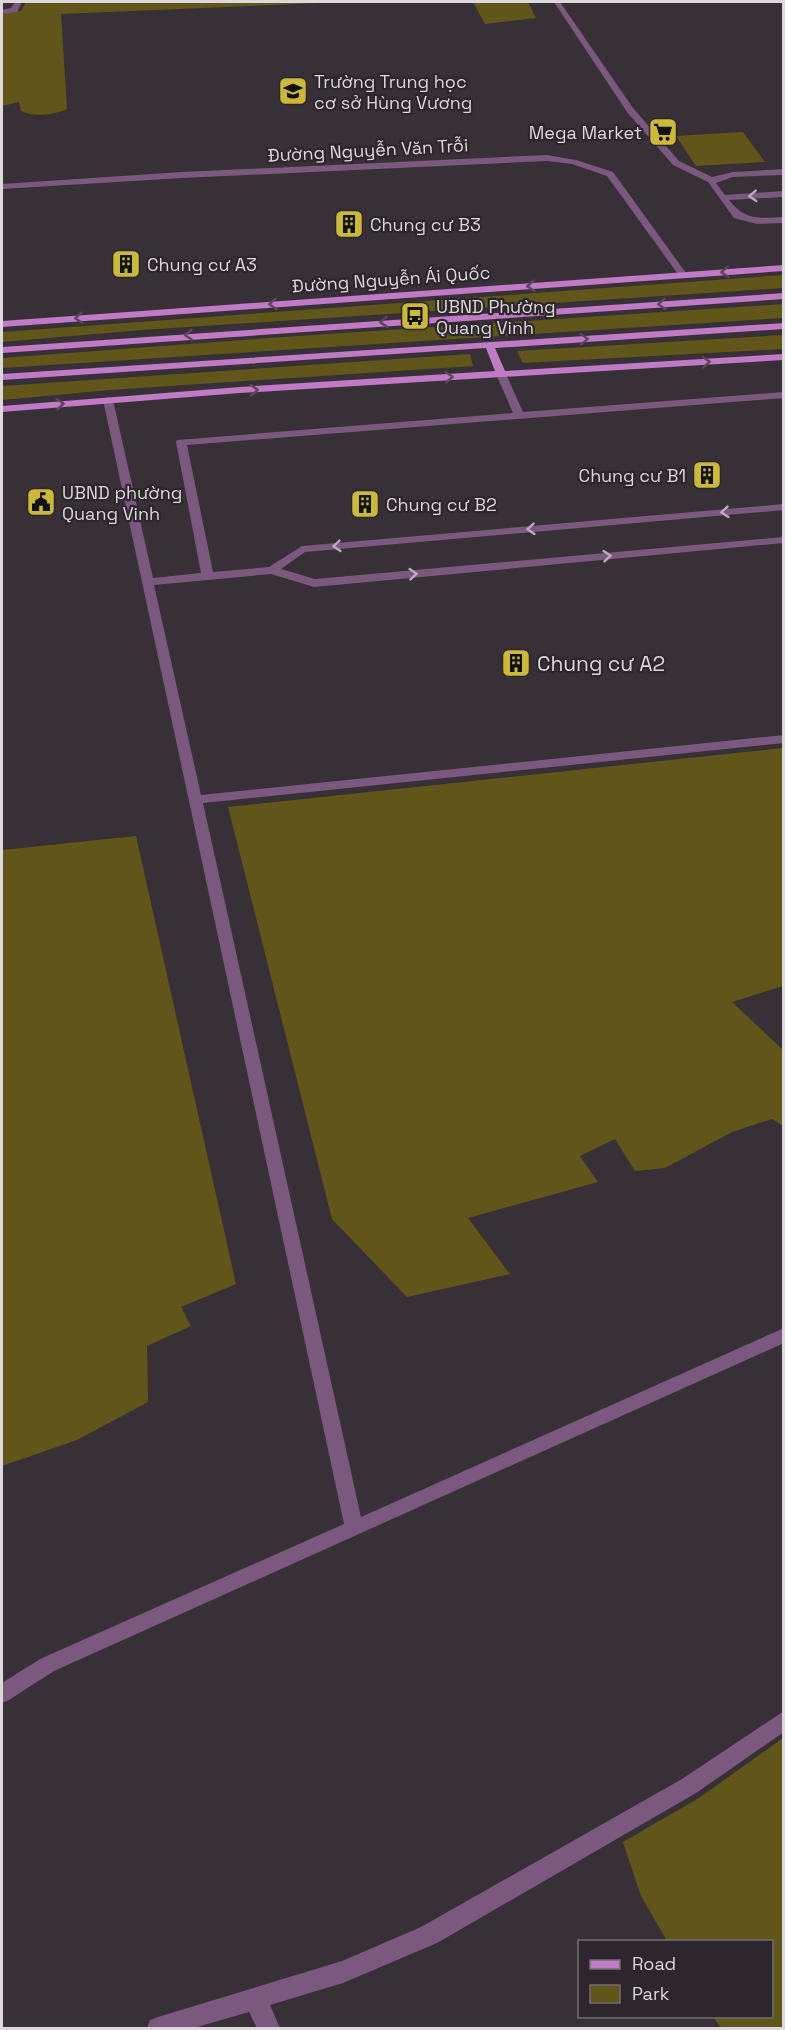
<svg xmlns="http://www.w3.org/2000/svg" width="785" height="2030" font-family="'Space Grotesk',sans-serif">
	<style>
		.green { fill: #605619 }
		.lines { fill: none; stroke-linecap: round; stroke-linejoin: round }
		.minor { fill: #7b587d; fill-rule: evenodd }
		.major { fill: #c17ac5; fill-rule: evenodd }
		.oneway { stroke: #baabbb }
		.oneway2 { stroke: #614362 }
		.labels { text-anchor: middle; dominant-baseline: central; stroke-width: 4.5; stroke-linejoin: round; paint-order: stroke }
		.far-poi-label { font-size: 18px; fill: #dcd8dc; stroke: #2d262d; text-anchor: start }
		.far-street-label { font-size: 18px; fill: #dcd8dc; stroke: #2d262d }
		.poi-label { font-size: 21px; fill: #dcd8dc; stroke: #2d262d; text-anchor: start }
	</style>
	<rect width="100%" height="100%" fill="#373037"/>
	<g class="green">
		<path d="M26,2H342L61,14L67,109C52,115 37,118 21,111L19,102L2,106V14L21,11Z"/>
		<path d="M473,2H528L536,18L485,24Z"/>
		<path d="M743,132L765,162L696,166L676,136Z"/>
		<path d="M783,275V288L142,330L2,342V332Z"/>
		<path d="M783,304V318L2,368V358L268,338Z"/>
		<path d="M783,335V349L523,363L517,351Z"/>
		<path d="M470,354L473,366L110,390L2,400V386Z"/>
		<path d="M783,748V986L732,1002L783,1050V1126L772,1119L732,1132L665,1168L635,1171L615,1139L580,1156L598,1182L468,1218L510,1274L407,1297L332,1219L228,807Z"/>
		<path d="M136,836L236,1284L181,1307L191,1326L147,1346L148,1402L77,1440L2,1466V850Z"/>
		<path d="M783,1738V2028H721L713,2017L772,2016V1942L667,1941L641,1896L623,1842L699,1798Z"/>
	</g>
	<g class="lines">
		<g class="minor">
			<path d="M15,2H22L17,12L2,14V10L11,8Z"/>
			<path d="M554,2H560L633,108L679,161L712,177L733,172L784,169V175L733,177L716,183L725,195L784,191V197L729,200C746,221 758,218 784,217V223L757,224L734,218L708,182L673,165L627,112Z"/>
			<path d="M547,155L576,160L613,172L686,273V277H680L607,176L572,164L547,161L182,178L2,189V184L182,172Z"/>
			<path d="M501,371L506,374L523,412L784,392V398L187,445L213,572L269,567L302,546L784,504V510L305,552L281,569L315,579L784,537V543L314,587L271,574L154,585L201,795L784,735V743L203,803L361,1517L784,1328V1343L54,1671L9,1700L2,1703V1683L40,1659L344,1524L103,400L108,397L113,400L153,578L201,573L176,442L177,440L513,413L496,374Z"/>
			<path d="M784,1711V1732L696,1793L437,1943L343,1983L270,2005L280,2028H257L249,2012L194,2028H147L150,2020L158,2017L342,1961L421,1927L682,1779Z"/>
		</g>
		<g class="major">
			<path d="M784,265V271L2,327V321Z"/>
			<path d="M784,293V299L2,353V347Z"/>
			<path d="M784,323V329L495,348L505,371L784,354V360L240,393L2,412V406L240,387L495,371L486,348L2,380V374Z"/>
		</g>
	</g>
	<defs><path id="oneway-chevron" d="M-2-3.5L2.5 0L-2 3.5" fill="none" stroke-width="1.6" stroke-linecap="round" stroke-linejoin="round" transform="scale(1.5)"/></defs>
	<g class="oneway">
		<use href="#oneway-chevron" transform="translate(753 196) rotate(177)"/>
		<use href="#oneway-chevron" transform="translate(725 512) rotate(175)"/>
		<use href="#oneway-chevron" transform="translate(531 529) rotate(175)"/>
		<use href="#oneway-chevron" transform="translate(337 546) rotate(175)"/>
		<use href="#oneway-chevron" transform="translate(607 556) rotate(-5)"/>
		<use href="#oneway-chevron" transform="translate(413 574) rotate(-5)"/>
	</g>
	<g class="oneway2">
		<use href="#oneway-chevron" transform="translate(725 272) rotate(176)"/>
		<use href="#oneway-chevron" transform="translate(531 286) rotate(176)"/>
		<use href="#oneway-chevron" transform="translate(273 304) rotate(176)"/>
		<use href="#oneway-chevron" transform="translate(662 304) rotate(176)"/>
		<use href="#oneway-chevron" transform="translate(79 318) rotate(176)"/>
		<use href="#oneway-chevron" transform="translate(384 322) rotate(176)"/>
		<use href="#oneway-chevron" transform="translate(189 335) rotate(176)"/>
		<use href="#oneway-chevron" transform="translate(584 339) rotate(-3)"/>
		<use href="#oneway-chevron" transform="translate(706 362) rotate(-3)"/>
		<use href="#oneway-chevron" transform="translate(449 377) rotate(-4)"/>
		<use href="#oneway-chevron" transform="translate(254 390) rotate(-3)"/>
		<use href="#oneway-chevron" transform="translate(60 404) rotate(-5)"/>
	</g>
	<defs>
		<g id="school-square" transform="scale(1.5)"><rect x="-9" y="-9" width="18" height="18" rx="4" fill="#ccb938" stroke="#2d262d"/><path d="M0-5L7-2L0 1L-7-2ZM-4 1L0 2.5L4 1V4Q0 6-4 4Z" fill="#111"/></g>
		<g id="supermarket-square" transform="scale(1.5)"><rect x="-9" y="-9" width="18" height="18" rx="4" fill="#ccb938" stroke="#2d262d"/><path d="M-6-5.5h2.5l.6 2H6L4.5 2H-2.5L-4.4-4H-6ZM-1.5 3.2a1.3 1.3 0 1 0 .1 0ZM3 3.2a1.3 1.3 0 1 0 .1 0Z" fill="#111"/></g>
		<g id="building-square" transform="scale(1.5)"><rect x="-9" y="-9" width="18" height="18" rx="4" fill="#ccb938" stroke="#2d262d"/><path d="M-4-6H4V6H1V3H-1V6H-4ZM-2.5-4.3h1.7v1.8h-1.7ZM.8-4.3h1.7v1.8H.8ZM-2.5-1h1.7V.8h-1.7ZM.8-1h1.7V.8H.8Z" fill="#111"/></g>
		<g id="bus-square" transform="scale(1.5)"><rect x="-9" y="-9" width="18" height="18" rx="4" fill="#ccb938" stroke="#2d262d"/><path d="M-5-6H5V4H4V6H2V4H-2V6H-4V4H-5ZM-3.5-4V0h7V-4ZM-3.5 1.2v1.5H-2V1.2ZM2 1.2v1.5H3.5V1.2Z" fill="#111"/></g>
		<g id="civic-square" transform="scale(1.5)"><rect x="-9" y="-9" width="18" height="18" rx="4" fill="#ccb938" stroke="#2d262d"/><path d="M-.6-6.5H3V-4.5H.6V-3L4-1V1h2V6H-6V1h2V-1L-.6-3ZM-1.2 2.5V6h2.4V2.5Z" fill="#111"/></g>
	</defs>
	<g fill-rule="evenodd">
		<use href="#school-square" x="293" y="91"/>
		<use href="#supermarket-square" x="663" y="132"/>
		<use href="#building-square" x="349" y="224"/>
		<use href="#building-square" x="126" y="264"/>
		<use href="#bus-square" x="415" y="316"/>
		<use href="#building-square" x="707" y="475"/>
		<use href="#civic-square" x="41" y="502"/>
		<use href="#building-square" x="365" y="504"/>
		<use href="#building-square" x="516" y="663"/>
	</g>
	<g class="labels">
		<g class="far-poi-label">
			<text x="314" y="81">Trường Trung học<tspan x="314" dy="21">cơ sở Hùng Vương</tspan></text>
			<text x="642" y="132" text-anchor="end">Mega Market</text>
			<text x="370" y="224">Chung cư B3</text>
			<text x="147" y="264">Chung cư A3</text>
			<text x="436" y="306">UBND Phường<tspan x="436" dy="21">Quang Vinh</tspan></text>
			<text x="686" y="475" text-anchor="end">Chung cư B1</text>
			<text x="62" y="492">UBND phường<tspan x="62" dy="21">Quang Vinh</tspan></text>
			<text x="386" y="504">Chung cư B2</text>
		</g>
		<g class="far-street-label">
			<text transform="translate(368 150) rotate(-3)">Đường Nguyễn Văn Trỗi</text>
			<text transform="translate(391 279) rotate(-4)">Đường Nguyễn Ái Quốc</text>
		</g>
		<g class="poi-label">
			<text x="537" y="663">Chung cư A2</text>
		</g>
	</g>
	<rect width="785" height="2030" fill="none" stroke="#dcd8dc" stroke-width="6"/>
	<rect x="578" y="1940" width="195" height="78" fill="#2d262d" stroke="#736d73" stroke-width="1.5"/>
	<rect x="590" y="1960" width="30" height="9" fill="#c17ac5" stroke="#736d73" stroke-width="1.5"/>
	<text x="632" y="1970" font-size="18" fill="#dcd8dc">Road</text>
	<rect x="590" y="1985" width="30" height="18" fill="#605619" stroke="#736d73" stroke-width="1.5"/>
	<text x="632" y="2000" font-size="18" fill="#dcd8dc">Park</text>
</svg>
